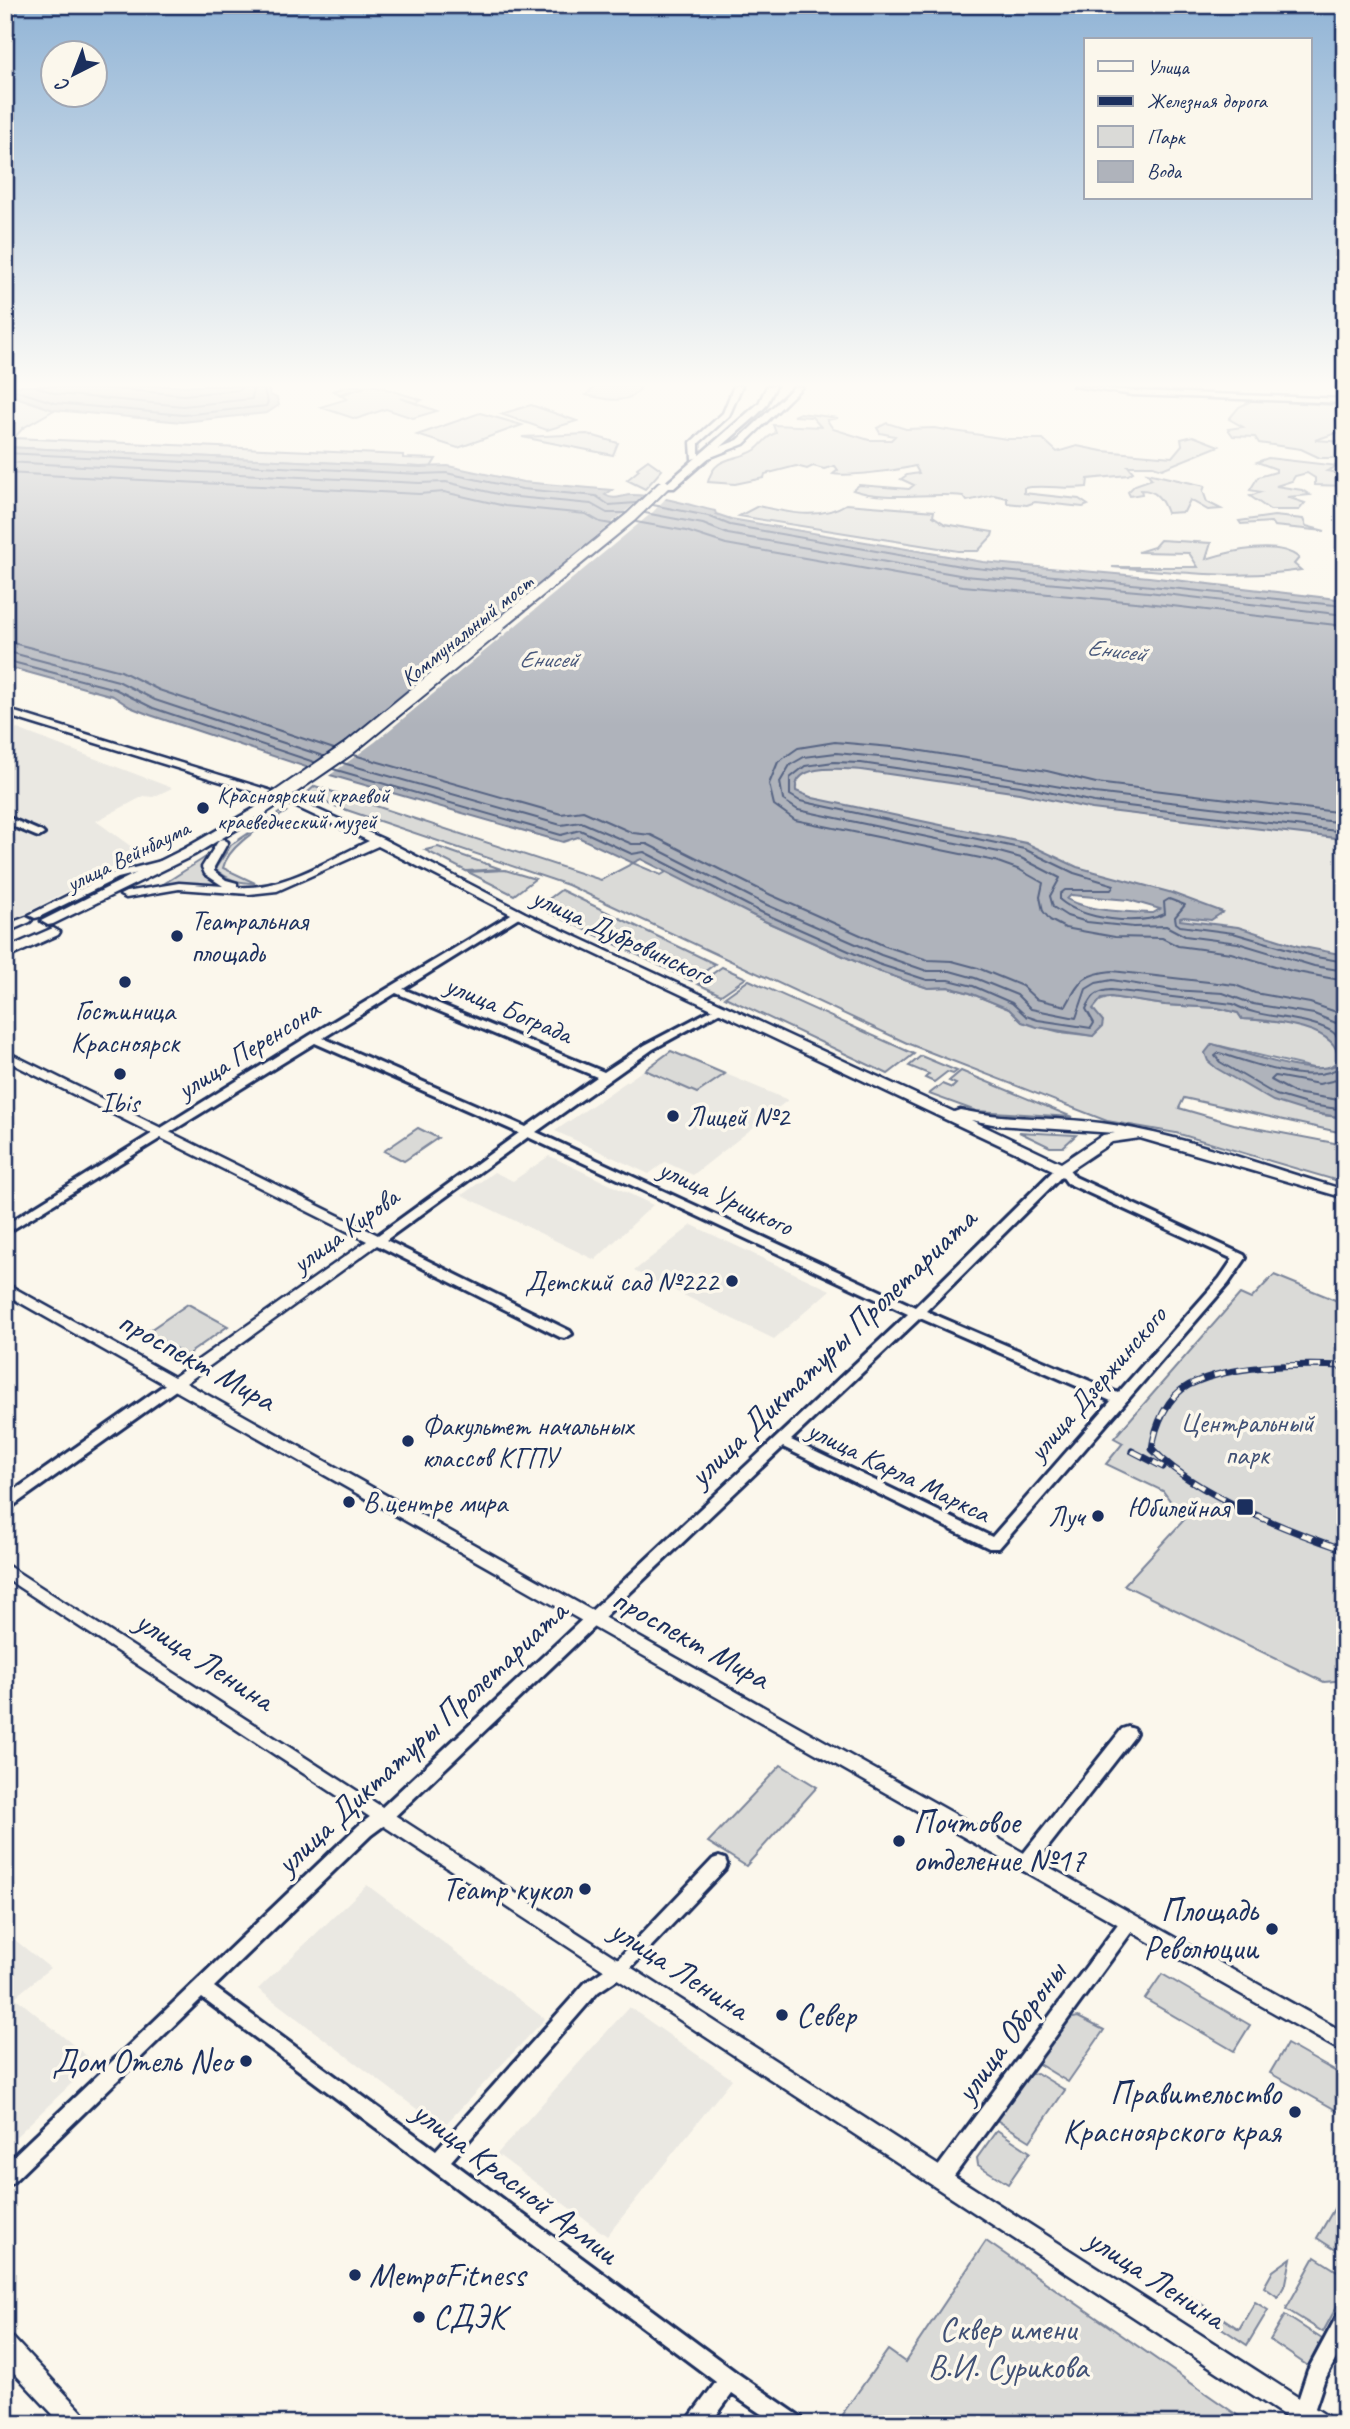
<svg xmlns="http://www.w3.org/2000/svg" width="1350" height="2429" font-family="Caveat,sans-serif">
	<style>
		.built { fill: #eae8e2 }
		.green { fill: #dadad7; stroke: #7a849a; stroke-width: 2 }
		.water { fill: #afb3bb; stroke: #747e96; stroke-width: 2; fill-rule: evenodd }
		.pier { fill: #fbf7ec }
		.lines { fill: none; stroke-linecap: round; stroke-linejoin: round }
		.shore { stroke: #566483; stroke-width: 2 }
		.minor-casing { stroke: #1b2f5e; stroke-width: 6 }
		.major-casing { stroke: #1b2f5e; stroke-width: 5 }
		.highway-casing { stroke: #1b2f5e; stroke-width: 5 }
		.minor { fill: #fbf7ec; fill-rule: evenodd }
		.major { fill: #fbf7ec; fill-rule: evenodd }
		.highway { fill: #fbf7ec; fill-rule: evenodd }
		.rail-casing { stroke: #1b2f5e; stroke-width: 7 }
		.rail { stroke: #fbf7ec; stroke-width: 4.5; stroke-dasharray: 12; stroke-linecap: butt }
		.highway-bridge-far1-casing { stroke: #1b2f5e; stroke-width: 14; stroke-linecap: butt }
		.highway-bridge-casing { stroke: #1b2f5e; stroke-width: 17; stroke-linecap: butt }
		.highway-bridge-far1 { stroke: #fbf7ec; stroke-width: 10 }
		.highway-bridge { stroke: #fbf7ec; stroke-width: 13 }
		.poi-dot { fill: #1b2f5e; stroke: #fbf7ec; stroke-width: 2.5 }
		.labels { text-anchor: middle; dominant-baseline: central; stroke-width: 7; stroke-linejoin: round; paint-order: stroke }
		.far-street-label { font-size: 23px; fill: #1b2f5e; stroke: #fbf7ec }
		.far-poi-label { font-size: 23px; fill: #1b2f5e; stroke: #fbf7ec; text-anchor: start }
		.far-water-label { font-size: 24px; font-style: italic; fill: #47577a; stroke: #fbf7ec }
		.poi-label { font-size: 28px; fill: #1b2f5e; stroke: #fbf7ec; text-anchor: start }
		.street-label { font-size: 28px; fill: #1b2f5e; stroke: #fbf7ec }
		.park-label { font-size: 28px; fill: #415176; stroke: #fbf7ec }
		.near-street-label { font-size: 33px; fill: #1b2f5e; stroke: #fbf7ec }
		.near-poi-label { font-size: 33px; fill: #1b2f5e; stroke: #fbf7ec; text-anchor: start }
		.near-park-label { font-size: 33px; fill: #415176; stroke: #fbf7ec }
	</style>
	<rect width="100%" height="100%" fill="#fbf7ec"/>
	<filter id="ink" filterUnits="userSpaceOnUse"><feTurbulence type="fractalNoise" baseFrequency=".0143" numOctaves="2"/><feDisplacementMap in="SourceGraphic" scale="14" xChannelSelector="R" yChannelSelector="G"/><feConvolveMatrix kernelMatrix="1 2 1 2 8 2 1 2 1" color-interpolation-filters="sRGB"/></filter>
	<g filter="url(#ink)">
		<g class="built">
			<path d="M7,725L172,788L153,797L144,796L96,821L140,853L5,924Z"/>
			<path d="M835,768L899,774L1019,793L1092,809L1345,839V955L1298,946L1238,927L1180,920V917H1184L1211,920L1223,912L1169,892L1077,867L1026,843L813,798L795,791L796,781L808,772Z"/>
			<path d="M671,1051L788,1100L693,1175L665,1162L649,1174L555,1131Z"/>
			<path d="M549,1156L554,1158L653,1205L595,1260L462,1195L494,1172L513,1181Z"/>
			<path d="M692,1225L830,1290L774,1339L634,1271Z"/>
			<path d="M367,1885L545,2019L442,2128L258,1989Z"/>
			<path d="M5,1932L50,1968L15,1997L94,2062L5,2147Z"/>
			<path d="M629,2007L732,2079L607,2236L497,2154Z"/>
		</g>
		<g class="green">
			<path d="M350,386H377L422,400L416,403L400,398L437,411L413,418L386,409L356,419L320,407L347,399L340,395L365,387L340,394L333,391Z"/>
			<path d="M596,386H642C629,407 605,399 586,395Z"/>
			<path d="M5,393L54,410L23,428L14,438L403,455V458L436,459L431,467H420L5,447Z"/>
			<path d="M1253,400L1345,406V423L1340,432L1315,440L1345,442V458H1320L1301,449L1259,443L1255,437L1233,436L1228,429L1243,427L1229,419L1239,407Z"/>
			<path d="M531,405L577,421L547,430L501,414Z"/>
			<path d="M480,413L522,425L458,448L417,435Z"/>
			<path d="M800,413L838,418L827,420L833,429L869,440H891L895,436L880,433L877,428L887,423L906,429L934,428L1007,439H1043L1057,452L1077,446L1102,451L1172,457L1182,445L1181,439L1193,436L1219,446L1162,469L1153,466H1128L1133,472L1128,475L1088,479L1087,487C1066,490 1044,484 1024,488V493L1079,499L1088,505L1083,507L1035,502L1027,505L1007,503V498L994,495L967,501L963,496C926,492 888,502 853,490L859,485L909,489L914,485L901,479L907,475L919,473L915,466C900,470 846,477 833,474L838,470L835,466L824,469L813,466L807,469L796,466L765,474L764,478L735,484L708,482C715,454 736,462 755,450C763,444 766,436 776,433L773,425L821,427L812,417L793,416Z"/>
			<path d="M587,434L618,443L613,455L522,437Z"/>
			<path d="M1268,458L1338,466L1327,471L1345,474V486L1315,485V478L1307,473L1295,476L1292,481L1276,486L1302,490L1310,495L1287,497L1305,503L1299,510H1270L1250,496L1261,492L1250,490L1258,477L1276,472V469L1257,462Z"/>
			<path d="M648,460L662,470L645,489L627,480L639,470L637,468Z"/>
			<path d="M1147,473L1205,486L1203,491L1207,502L1221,509L1208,510L1190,500L1184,512L1167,513C1162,499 1156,490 1141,490L1142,494L1130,496L1128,492L1135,485L1152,479Z"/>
			<path d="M846,504L934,511L933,516L945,524L993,532L992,536L978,551H958L739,516L758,506C787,512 819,521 846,504Z"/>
			<path d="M1274,516L1303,519L1306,526L1325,531L1274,526L1271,522L1241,524L1239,521Z"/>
			<path d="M1160,540L1211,543L1206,559C1231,551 1278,540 1299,558L1294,564L1301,570C1238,580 1176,572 1112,567H1198L1189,553L1138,552L1154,547Z"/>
			<path d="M315,786L601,880L633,863L661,875L668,871L760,919L875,970L928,988L948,987L970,993L1009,1009L1022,1022L1060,1032L1093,1036L1097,1015L1093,1009L1096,1002L1111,997L1165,1005L1218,1008L1238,1013L1242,1019C1271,1021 1316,1023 1337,1045L1338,1061L1328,1068L1317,1069L1212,1044L1322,1115L1345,1118L1343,1133L1184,1098L1179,1108L1234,1124L1345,1145V1183L1176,1133L1107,1121L909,1044L568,885L329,804L308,792Z"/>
			<path d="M282,811L286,812C266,825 229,843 223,868L255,883C239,883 228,880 215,869L231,845Z"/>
			<path d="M438,847L501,869L466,871L425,850Z"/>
			<path d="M209,855L205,874L223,885H162Z"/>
			<path d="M505,870L535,879L514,895L468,872Z"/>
			<path d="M561,890L715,964L692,981L538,907Z"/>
			<path d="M722,967L746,978L721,995L698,984Z"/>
			<path d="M749,980L914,1054L888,1074L725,997Z"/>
			<path d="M671,1051L725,1074L697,1093L645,1070Z"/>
			<path d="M921,1056L957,1071L953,1074L947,1072L934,1082L925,1078L929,1074L909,1066Z"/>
			<path d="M961,1071L1072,1117L976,1111L929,1094L942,1084L952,1088L956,1084L949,1081Z"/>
			<path d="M418,1128L438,1138L404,1161L384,1151Z"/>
			<path d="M1019,1132L1076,1135L1063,1147H1050Z"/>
			<path d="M1274,1275L1345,1304V1680L1324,1682L1124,1585L1184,1520L1163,1491L1106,1464L1123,1443L1114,1438L1240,1294L1251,1299Z"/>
			<path d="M188,1304L228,1326L187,1355L147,1332Z"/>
			<path d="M781,1765L817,1787L746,1866L708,1842Z"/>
			<path d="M1162,1974L1250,2025L1234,2051L1145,1999Z"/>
			<path d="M1078,2017L1104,2030L1068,2082L1037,2063L1068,2019Z"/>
			<path d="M1287,2044L1345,2077V2115L1270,2073Z"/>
			<path d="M1037,2073L1065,2090L1030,2141L995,2119L1027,2075Z"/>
			<path d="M997,2130L1030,2152L1008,2184L978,2165L977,2158Z"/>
			<path d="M1345,2190V2256L1317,2238Z"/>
			<path d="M986,2241L1250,2424H843L838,2420L888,2350L905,2362Z"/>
			<path d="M1315,2257L1345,2276V2291L1323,2332L1286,2309Z"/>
			<path d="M1291,2258L1286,2283L1278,2297L1264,2287L1273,2271Z"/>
			<path d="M1182,2291L1239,2329L1255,2302L1268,2310L1247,2345L1178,2299Z"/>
			<path d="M1285,2315L1322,2339L1308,2366L1270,2340Z"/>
		</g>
		<g class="water">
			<path d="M5,386H268L270,395L277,398L279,405L267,413L182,422L54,410L5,393Z"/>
			<path d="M5,447L420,467L448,466L523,482L612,490L605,495C615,501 622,495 632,495C659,495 689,505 715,511L716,514L731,519L983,562L1149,577L1345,600V839L1092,809L1019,793L861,770C843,769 793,762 796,791L813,798L1026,843L1077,867L1169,892L1223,912L1211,920L1184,917L1180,918V920L1238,927L1298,946L1345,955V1118L1308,1112L1273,1101L1216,1068L1208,1061L1205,1053L1212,1044C1244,1052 1306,1077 1336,1065C1350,1026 1265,1020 1242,1019L1238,1013L1218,1008L1165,1005L1111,997L1102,998L1093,1009L1103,1021L1102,1027L1093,1036L1037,1027L1022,1022L1009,1009L970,993L948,987L928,988L875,970L760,919L641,859L633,863L578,837L563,842L330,775L150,715L130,707L113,696L5,666ZM1071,895L1129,900L1160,909L1153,913C1126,912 1091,912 1067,899Z"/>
		</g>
		<path class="pier" d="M646,494L667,497L653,512L375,742L326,778L305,771L344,742L512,607Z"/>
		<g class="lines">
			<g class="shore">
				<path d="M35,386L57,394L183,406L252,399L253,386"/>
				<path d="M82,386L184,395L240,390L242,386"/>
				<path d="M5,387L55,403L183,415L266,406L268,402L262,386"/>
				<path d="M5,453L420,474L446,473L522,489L596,496L609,505L636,503"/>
				<path d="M5,462L419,483L446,482L506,496L591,504L607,513H625"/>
				<path d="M5,473L419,494L444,492L505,506L586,514L600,522L611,524"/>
				<path d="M653,505L708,516L730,525L966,567L1345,606"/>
				<path d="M645,513L703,524L728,534L965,576L1148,592L1345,615"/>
				<path d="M636,522L686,531L726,544L963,586L1146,603L1345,626"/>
				<path d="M5,641L121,671L159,690L334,749"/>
				<path d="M5,651L118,681L155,700L323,756"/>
				<path d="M5,660L115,689L153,708L314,762"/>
				<path d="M354,755L561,814L583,811L633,833L651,835L771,895L885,946L928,960L952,961L978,968L1022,986L1036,999L1066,1006C1080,981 1082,974 1112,971L1235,985L1255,993L1310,1003L1345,1015"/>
				<path d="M343,763L561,825L581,822L632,844H647L767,905L881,955L927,971H950L975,978L1017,995L1031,1009L1076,1018L1086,989L1096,983L1112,980L1172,990L1223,993L1253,1004L1314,1014L1336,1023L1345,1030"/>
				<path d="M333,769L561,835L580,830L632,854L644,852L763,913L878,964L927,980H949L973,986L1012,1003L1026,1016L1038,1020L1091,1028L1094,1023L1086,1009C1092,996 1096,991 1111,990L1233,1004C1262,1020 1299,1015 1329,1030C1335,1032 1340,1040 1345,1045"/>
				<path d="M1345,813L1096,783L1047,771L903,748L835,742L798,748L778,762L769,784L774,805L795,820L995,861L1020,870L1043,883L1040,897L1043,911L1050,920L1065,928L1115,937L1162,938L1178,946L1231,953L1292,971L1345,981"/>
				<path d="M1345,823L1095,793L901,759L836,753L804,757L790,765L780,782L783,800L798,810L999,852L1021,858L1060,878L1050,896L1053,907L1067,916L1087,922L1134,927L1166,926L1185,936L1238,943L1314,966L1345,971"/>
				<path d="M1345,832L1094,802L1020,786L861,763L834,762L805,766L790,778V795L800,801L1024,849L1074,873L1114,885L1111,890H1065L1060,894V900C1084,920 1137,926 1165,914L1164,902L1169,899L1185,905L1175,917L1176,923L1180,926L1233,933L1316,957L1345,962"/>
				<path d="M1345,1064C1315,1089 1253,1063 1219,1053L1215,1056L1220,1062L1276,1095L1310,1105L1345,1110"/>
				<path d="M1345,1078L1319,1084L1275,1076L1271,1080L1295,1093L1345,1101"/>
			</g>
			<g class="minor-casing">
				<g id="minor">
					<path d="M5,816L42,832L44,834L39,837L36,836L5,823Z"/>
					<path d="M518,910L523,913L522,915L403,989L604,1072L645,1045L717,1007L721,1006L726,1009L653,1049L536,1132L915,1307L1058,1166C1067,1164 1070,1171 1075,1177L1244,1255L1246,1258L1228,1284L999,1548H989L783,1447L390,1821L371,1835L214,1987L436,2150L586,1982L613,1964L713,1859L719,1857L725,1859L727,1864L725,1869L625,1974L598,1992L451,2161L737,2373L801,2417L804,2424H776L732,2394L710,2424H687L690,2417L716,2382L202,1998L12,2183L5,2186V2164L359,1825L378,1811L908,1314L528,1137L386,1240L570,1331L572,1334L565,1338L560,1337L373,1243L371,1240L519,1133L315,1043L5,1234V1225L309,1036ZM396,993L597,1077L526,1127L323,1038ZM1062,1176L1067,1183L1233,1259L1220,1278L1118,1393L926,1311ZM920,1318L1111,1401L992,1537L791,1440Z"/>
					<path d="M175,1380L180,1381L182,1384L180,1387L10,1508L5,1509V1497L170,1381Z"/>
					<path d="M1128,1727L1134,1729L1136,1733L1134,1737L1031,1869L1025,1871L1019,1869L1017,1864L1019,1859L1122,1729Z"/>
					<path d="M1129,1915L1135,1917L1138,1922L1135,1927L948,2184L941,2187L934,2184L931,2178L934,2172L1123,1917Z"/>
					<path d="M1345,2311V2342L1324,2381L1310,2423H1296L1293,2416L1308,2370L1338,2314Z"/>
				</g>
			</g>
			<g class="major-casing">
				<g id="major">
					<path d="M734,386H742L729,416L699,443V457L692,459L691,442L723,413Z"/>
					<path d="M795,386L802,387L744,444L706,459H700V455L738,440Z"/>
					<path d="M1073,386L1133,391L1345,399V403L1133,395Z"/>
					<path d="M5,709L275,792L276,794L271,797L267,796L5,715Z"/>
					<path d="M294,799L383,839L525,913L954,1112L960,1110C1011,1121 1063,1116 1114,1125C1192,1138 1268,1168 1345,1190V1198L1140,1138L1112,1142L1067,1172H1057L517,917L378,846L277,891L249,894L179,889L126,898L120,895L126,892L179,883L223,886L205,874L202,867L219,840L223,839L228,842L214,867V871L226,880L237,883V887C284,890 328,860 369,841L290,804L289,802ZM971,1120L998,1125L1115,1133L1103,1135L1061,1163Z"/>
					<path d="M165,860L169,861V865L118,878L39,917L35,918L29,915L110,874Z"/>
					<path d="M26,917L32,920L30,922L5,933V925Z"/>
					<path d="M5,1051L382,1237L384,1240L186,1383L1345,2033V2053L5,1294V1283L174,1377L367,1241L5,1060Z"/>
					<path d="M5,1564L1327,2416L1331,2424H1297L5,1578Z"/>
					<path d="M5,2335L13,2338L86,2416L90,2424H62L5,2363Z"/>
				</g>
			</g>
			<g class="highway-casing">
				<g id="highway">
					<path d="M767,386H776L766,406L754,418L674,488H666V484L759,403Z"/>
					<path d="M262,804L269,808L267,811L194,855L53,924L48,925L41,921L184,849Z"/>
					<path d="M53,928L60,932L58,935L5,959V949Z"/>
				</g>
			</g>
			<use href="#minor" class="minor"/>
			<use href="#major" class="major"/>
			<use href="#highway" class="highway"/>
			<g class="rail-casing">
				<g id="rail">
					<path d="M1345,1366C1300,1364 1230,1364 1189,1385C1167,1396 1155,1426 1152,1449C1194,1494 1287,1530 1345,1550"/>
					<path d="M1132,1451L1163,1467"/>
				</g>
			</g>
			<use href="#rail" class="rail"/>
			<g class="highway-bridge-far1-casing">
				<path id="highway-bridge-far1" d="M495,628L631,517L664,485"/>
			</g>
			<g class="highway-bridge-casing">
				<path id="highway-bridge" d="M262,808L348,749L497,627"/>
			</g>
			<use href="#highway-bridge-far1" class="highway-bridge-far1"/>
			<use href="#highway-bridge" class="highway-bridge"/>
		</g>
	</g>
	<linearGradient id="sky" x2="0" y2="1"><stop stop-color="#91b4d6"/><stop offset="0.53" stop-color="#fdfbf6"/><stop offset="1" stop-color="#fdfbf6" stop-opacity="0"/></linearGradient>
	<rect width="1350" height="726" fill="url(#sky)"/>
	<g class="poi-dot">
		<circle cx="203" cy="808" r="7"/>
		<circle cx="177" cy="936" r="7"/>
		<circle cx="125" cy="982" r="7"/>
		<circle cx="120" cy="1074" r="7"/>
		<circle cx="673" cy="1116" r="7"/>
		<circle cx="732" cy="1281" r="7"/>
		<circle cx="408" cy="1441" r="7"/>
		<circle cx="349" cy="1502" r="7"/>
		<rect x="1236" y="1498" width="18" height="18" rx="3.5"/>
		<circle cx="1098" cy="1516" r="7"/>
		<circle cx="899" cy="1841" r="7"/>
		<circle cx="585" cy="1889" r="7"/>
		<circle cx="1272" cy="1929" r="7"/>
		<circle cx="782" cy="2015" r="7"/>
		<circle cx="246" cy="2061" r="7"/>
		<circle cx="1295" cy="2112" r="7"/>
		<circle cx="355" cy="2275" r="7"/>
		<circle cx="419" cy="2317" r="7"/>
	</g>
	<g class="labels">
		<g class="far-street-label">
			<text transform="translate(467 630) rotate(-39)">Коммунальный мост</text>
			<text transform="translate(128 856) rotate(-26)">улица Вейнбаума</text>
		</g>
		<g class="far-poi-label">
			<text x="217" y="795">Красноярский краевой<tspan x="217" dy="26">краеведческий музей</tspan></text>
		</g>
		<g class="far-water-label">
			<text transform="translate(1116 650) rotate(7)">Енисей</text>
			<text x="548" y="659">Енисей</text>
		</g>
		<g class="poi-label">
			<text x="191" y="920">Театральная<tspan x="191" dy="32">площадь</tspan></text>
			<text x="125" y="1010" text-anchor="middle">Гостиница<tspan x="125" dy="32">Красноярск</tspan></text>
			<text x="120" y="1102" text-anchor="middle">Ibis</text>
			<text x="687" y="1116">Лицей №2</text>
			<text x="718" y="1281" text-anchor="end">Детский сад №222</text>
			<text x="422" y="1425">Факультет начальных<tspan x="422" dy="32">классов КГПУ</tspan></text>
			<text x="363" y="1502">В центре мира</text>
			<text x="1229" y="1507" text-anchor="end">Юбилейная</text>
			<text x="1084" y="1516" text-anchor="end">Луч</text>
		</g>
		<g class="street-label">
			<text transform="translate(623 936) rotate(25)">улица Дубровинского</text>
			<text transform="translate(509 1009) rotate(23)">улица Бограда</text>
			<text transform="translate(248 1049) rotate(-32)">улица Перенсона</text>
			<text transform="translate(726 1197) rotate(25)">улица Урицкого</text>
			<text transform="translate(345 1230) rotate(-36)">улица Кирова</text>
			<text transform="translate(1097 1383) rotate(-49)">улица Дзержинского</text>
			<text transform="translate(899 1471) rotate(26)">улица Карла Маркса</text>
		</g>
		<g class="park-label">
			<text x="1247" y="1422">Центральный<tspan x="1247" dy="32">парк</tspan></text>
		</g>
		<g class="near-street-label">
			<text transform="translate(832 1347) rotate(-44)">улица Диктатуры Пролетариата</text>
			<text transform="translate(197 1360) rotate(29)">проспект Мира</text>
			<text transform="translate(691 1638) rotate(29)">проспект Мира</text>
			<text transform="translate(205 1660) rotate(33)">улица Ленина</text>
			<text transform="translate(421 1737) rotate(-43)">улица Диктатуры Пролетариата</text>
			<text transform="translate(680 1969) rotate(33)">улица Ленина</text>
			<text transform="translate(1010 2032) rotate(-54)">улица Обороны</text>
			<text transform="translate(516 2182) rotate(37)">улица Красной Армии</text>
			<text transform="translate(1156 2278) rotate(33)">улица Ленина</text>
		</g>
		<g class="near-poi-label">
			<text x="913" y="1822">Почтовое<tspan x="913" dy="38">отделение №17</tspan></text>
			<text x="571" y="1889" text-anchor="end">Театр кукол</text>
			<text x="1258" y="1910" text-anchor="end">Площадь<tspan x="1258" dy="38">Революции</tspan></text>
			<text x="796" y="2015">Север</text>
			<text x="232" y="2061" text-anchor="end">Дом Отель Neo</text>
			<text x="1281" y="2093" text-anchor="end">Правительство<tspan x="1281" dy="38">Красноярского края</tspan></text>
			<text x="369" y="2275">МетроFitness</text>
			<text x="433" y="2317">СДЭК</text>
		</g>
		<g class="near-park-label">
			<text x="1008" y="2329">Сквер имени<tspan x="1008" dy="38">В.И. Сурикова</tspan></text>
		</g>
	</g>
	<rect width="1350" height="2429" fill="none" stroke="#fbf7ec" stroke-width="28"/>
	<rect x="14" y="14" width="1322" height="2401" fill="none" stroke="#1b2f5e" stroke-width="2.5" filter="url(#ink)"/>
	<rect x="1084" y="38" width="228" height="161" fill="#fbf7ec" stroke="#a1a7b3" stroke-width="2"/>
	<rect x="1098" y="61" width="35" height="10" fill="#fbf7ec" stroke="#a1a7b3" stroke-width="2"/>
	<text x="1147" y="74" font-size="21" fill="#1b2f5e">Улица</text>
	<rect x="1098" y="96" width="35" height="10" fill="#1b2f5e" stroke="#a1a7b3" stroke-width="2"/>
	<text x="1147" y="108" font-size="21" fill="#1b2f5e">Железная дорога</text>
	<rect x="1098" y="126" width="35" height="21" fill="#dadad7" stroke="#a1a7b3" stroke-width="2"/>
	<text x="1147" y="144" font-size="21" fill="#1b2f5e">Парк</text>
	<rect x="1098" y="161" width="35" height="21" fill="#afb3bb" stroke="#a1a7b3" stroke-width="2"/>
	<text x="1147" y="178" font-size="21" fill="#1b2f5e">Вода</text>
	<g transform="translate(74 74) rotate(222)"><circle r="33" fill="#fbf7ec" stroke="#a1a7b3" stroke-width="2"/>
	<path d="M0-5L12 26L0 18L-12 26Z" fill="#1b2f5e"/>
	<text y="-10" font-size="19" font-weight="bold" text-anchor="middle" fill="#1b2f5e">С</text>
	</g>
</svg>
